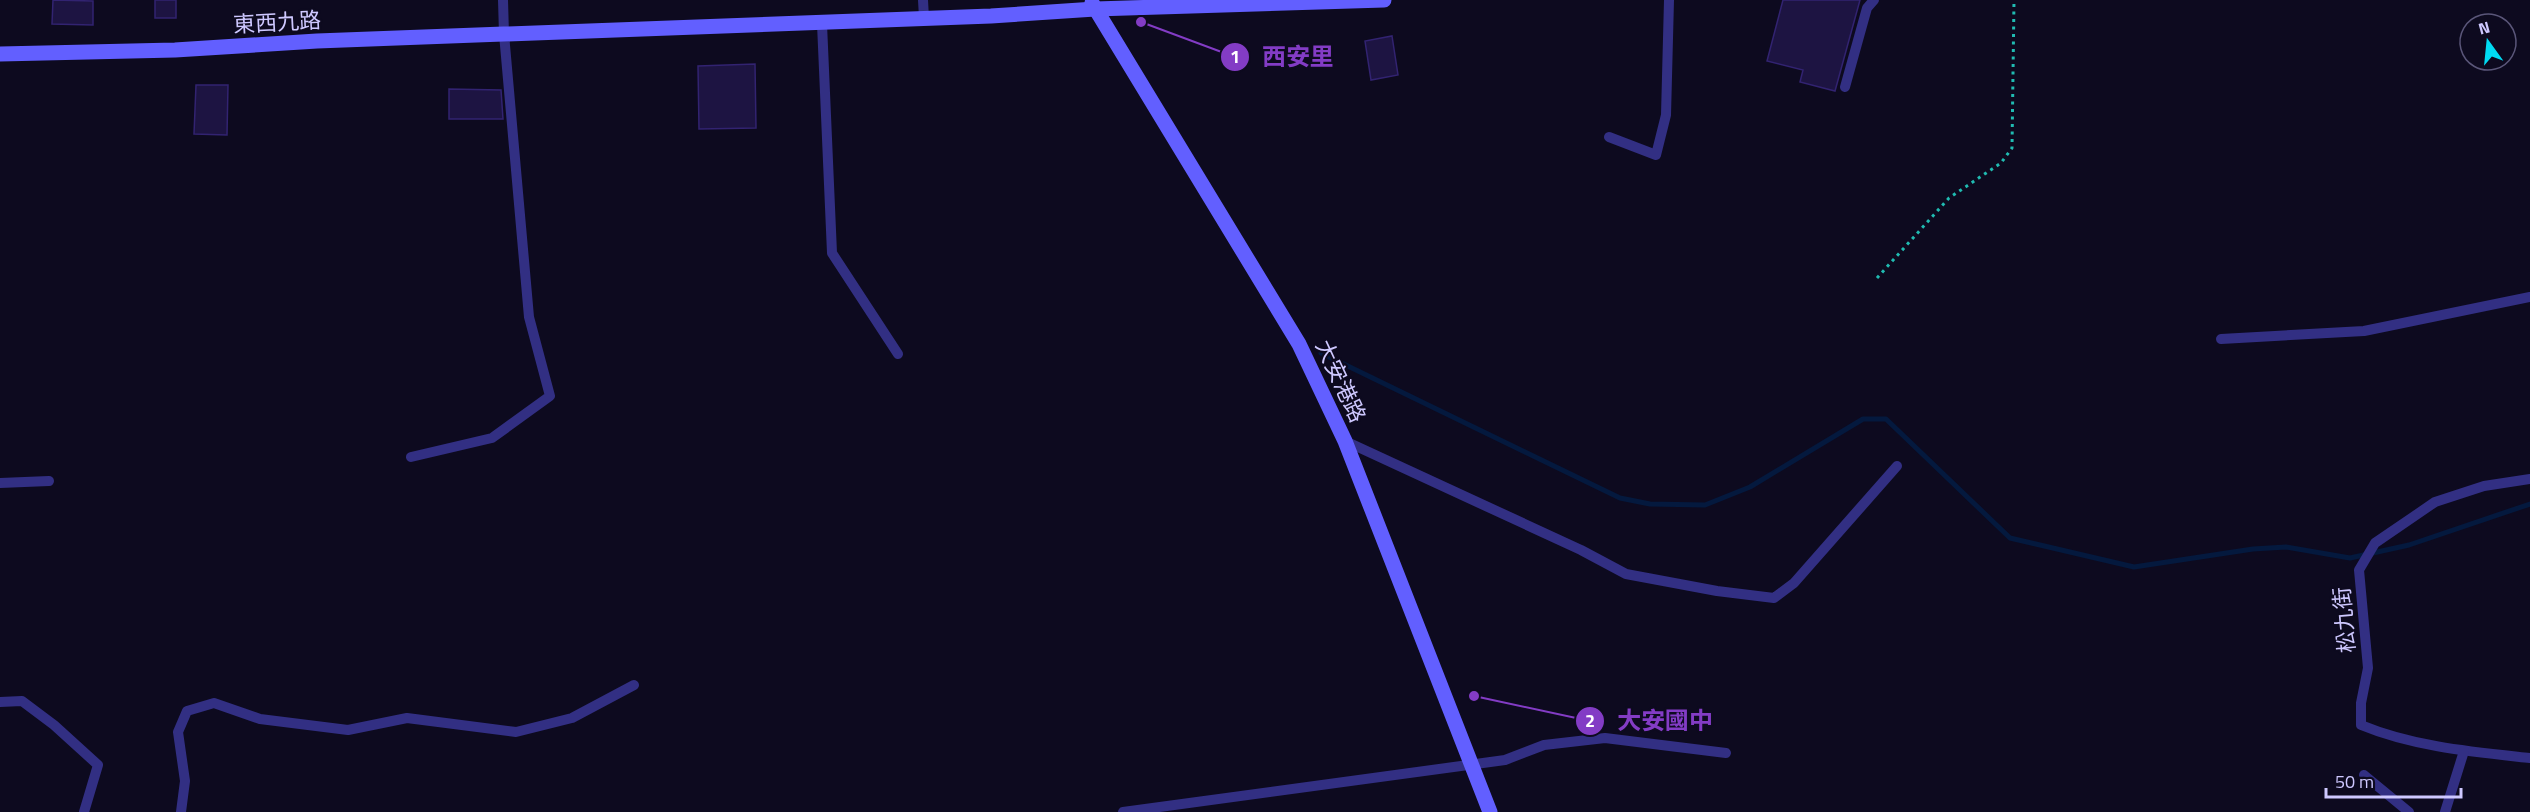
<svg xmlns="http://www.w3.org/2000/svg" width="2530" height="812" font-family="'Titillium Web','Noto Sans TC',sans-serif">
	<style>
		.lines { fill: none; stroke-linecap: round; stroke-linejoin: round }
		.stream { stroke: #04193e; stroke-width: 5 }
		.building { fill: #1d1442; stroke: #322371; stroke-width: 1.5 }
		.path { stroke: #20bbb1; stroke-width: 3; stroke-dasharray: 3 4.5; stroke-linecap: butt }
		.lane { stroke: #322f83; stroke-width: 10 }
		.secondary { stroke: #625fff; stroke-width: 15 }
		.labels { text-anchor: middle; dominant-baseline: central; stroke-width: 4.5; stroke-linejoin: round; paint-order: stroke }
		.street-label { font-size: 22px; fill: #cec8ff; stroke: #0d0a1f }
		.leader { fill: none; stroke: #833cc5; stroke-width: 2 }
		.callout-dot { fill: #833cc5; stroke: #0d0a1f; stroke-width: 2 }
		.mark-label { font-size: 18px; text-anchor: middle; font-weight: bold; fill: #fff }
		.callout-label { font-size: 24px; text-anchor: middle; font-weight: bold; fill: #833cc5; stroke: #0d0a1f; stroke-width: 4.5; stroke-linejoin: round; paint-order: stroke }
	</style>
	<rect width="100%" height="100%" fill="#0d0a1f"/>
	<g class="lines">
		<path class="stream" d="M1321,353L1620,498L1650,504L1705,505L1750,487L1863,419H1886L2010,538L2134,567L2253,549L2286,547L2350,558L2409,545L2530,504"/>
	</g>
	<g class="building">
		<path d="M53,0L93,1V25L52,24Z"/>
		<rect x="155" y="0" width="21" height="18"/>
		<path d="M1783,0H1860L1835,91L1800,82L1803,70L1767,61Z"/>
		<path d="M1392,36L1398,75L1371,80L1365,41Z"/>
		<path d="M755,64L756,128L699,129L698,66Z"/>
		<path d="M196,85H228L227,135L194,134Z"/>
		<path d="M449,89L501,90L503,119H449Z"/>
	</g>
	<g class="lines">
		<path class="path" d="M1877,278L1949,198L2001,163L2012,148L2014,0"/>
		<g class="lane">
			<path d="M923,0L924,18"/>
			<path d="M822,24L832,253L898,354"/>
			<path d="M1845,87L1867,8L1874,0"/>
			<path d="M1609,137L1656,155L1666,115L1669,0"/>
			<path d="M2221,339L2364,331L2530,297"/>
			<path d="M1345,441L1581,550L1626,574L1717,591L1774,598L1794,583L1897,466"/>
			<path d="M411,457L492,438L550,396L529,317L504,34L503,0"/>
			<path d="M2530,479L2484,486L2435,502L2375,543L2359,570L2368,668L2361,703V725C2414,747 2474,752 2530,758"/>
			<path d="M0,483L49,481"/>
			<path d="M0,702L22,701L54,725L98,765L84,812"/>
			<path d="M2364,775L2409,812"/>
			<path d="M181,812L185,781L178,732L187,711L214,703L260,719L348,730L407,718L516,732L572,718L634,685"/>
			<path d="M1123,812L1505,760L1544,745L1605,738L1726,753"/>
			<path d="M2445,812L2464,751"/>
		</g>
		<g class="secondary">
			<path d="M1092,3L1299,344L1345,441L1490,812"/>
			<path d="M0,54L175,50L317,41L991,16L1095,9L1384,0"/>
		</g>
	</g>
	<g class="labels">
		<g class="street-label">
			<text transform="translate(277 22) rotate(-3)">東西九路</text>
			<text transform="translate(1341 381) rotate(65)">大安港路</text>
			<text transform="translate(2344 620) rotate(-95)">松九街</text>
		</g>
	</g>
	<path class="leader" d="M1141 22L1235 57M1474 696L1590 721"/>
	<g class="callout-dot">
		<circle cx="1141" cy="22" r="6"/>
		<circle cx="1474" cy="696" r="6"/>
		<circle cx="1235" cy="57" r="15"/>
		<circle cx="1590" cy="721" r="15"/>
	</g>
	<g class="mark-label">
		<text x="1235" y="63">1</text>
		<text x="1590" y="727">2</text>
	</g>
	<g class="callout-label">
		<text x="1298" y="65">西安里</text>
		<text x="1665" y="729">大安國中</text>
	</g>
	<g transform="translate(2488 42) rotate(345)"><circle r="28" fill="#0d0a1f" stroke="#5a5679" stroke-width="1.5"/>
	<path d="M0-4.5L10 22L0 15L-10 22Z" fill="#00dbf3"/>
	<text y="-9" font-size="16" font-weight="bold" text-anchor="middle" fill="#cec8ff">N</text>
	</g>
	<path d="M2326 788v9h135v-9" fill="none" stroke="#cec8ff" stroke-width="3"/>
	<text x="2335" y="788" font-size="18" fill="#cec8ff" stroke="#0d0a1f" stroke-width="4.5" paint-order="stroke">50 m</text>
</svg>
